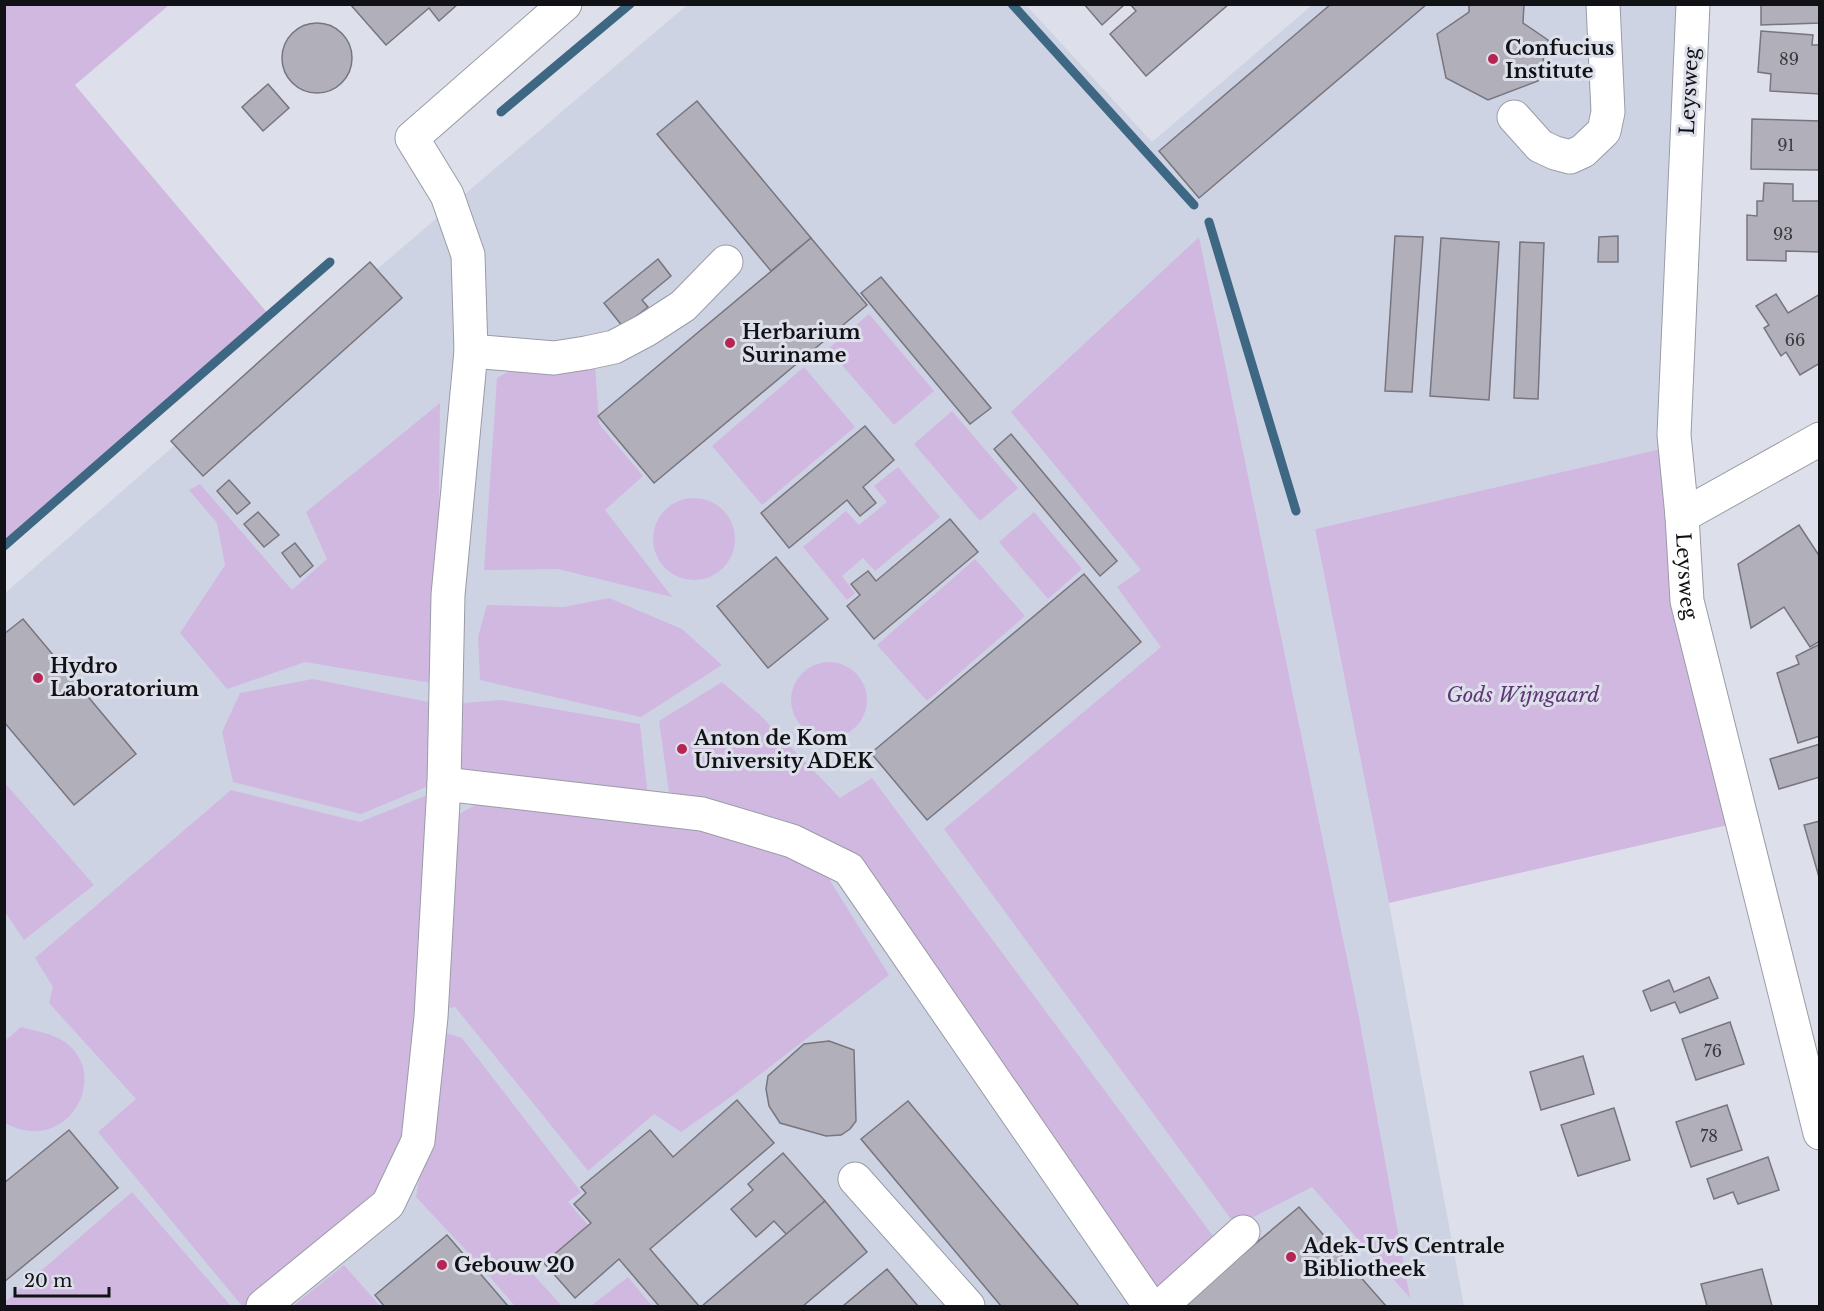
<svg xmlns="http://www.w3.org/2000/svg" width="1824" height="1311" font-family="'Libre Baskerville',serif">
	<style>
		.built { fill: #ced3e4 }
		.green { fill: #d1b8e1 }
		.lines { fill: none; stroke-linecap: round; stroke-linejoin: round }
		.stream { stroke: #3d6782; stroke-width: 9 }
		.building { fill: #b1afb9; stroke: #77757f; stroke-width: 1.5 }
		.minor-casing { stroke: #999ca6; stroke-width: 35 }
		.minor { stroke: #fff; stroke-width: 33 }
		.poi-dot { fill: #b62654; stroke: #dde0ea; stroke-width: 2 }
		.labels { text-anchor: middle; dominant-baseline: central; stroke-width: 6; stroke-linejoin: round; paint-order: stroke }
		.number-label { font-size: 16px; fill: #39393e }
		.poi-label { font-size: 20px; font-weight: bold; fill: #111215; stroke: #dde0ea; text-anchor: start }
		.street-label { font-size: 20px; fill: #111215; stroke: #dde0ea }
		.park-label { font-size: 20px; font-style: italic; fill: #5e3576; stroke: #dde0ea }
	</style>
	<rect width="100%" height="100%" fill="#dde0ea"/>
	<path class="built" d="M687,5H1026L1152,142L1312,5H1685L1665,448L1315,529L1389,903L1464,1306H5L4,594L370,275Z"/>
	<g class="green">
		<path d="M5,4L169,5L75,85L269,315L5,546Z"/>
		<path d="M1199,237L1358,1012L1410,1298L1312,1187L1236,1226L944,829L1161,647L1117,587L1141,570L1011,412Z"/>
		<path d="M869,314L934,391L894,425L828,349Z"/>
		<path d="M526,362L595,364L599,424L643,476L605,510L672,597L558,569L484,570L497,378Z"/>
		<path d="M804,367L855,427L762,505L712,446Z"/>
		<path d="M440,403L437,684L305,662L227,689L180,633L225,565L217,523L189,490L200,484L292,590L327,559L306,512Z"/>
		<path d="M952,411L1018,488L980,521L914,444Z"/>
		<path d="M1665,448L1728,825L1389,903L1315,529Z"/>
		<path d="M898,467L940,517L875,571L863,558L842,576L855,593L847,600L803,547L846,511L859,525L887,502L874,486Z"/>
		<circle cx="694" cy="539" r="41"/>
		<path d="M1034,512L1082,569L1048,599L999,542Z"/>
		<path d="M975,559L1025,616L927,701L877,645Z"/>
		<path d="M609,598L682,629L722,665L641,717L480,680L478,637L487,605L564,607Z"/>
		<circle cx="829" cy="700" r="38"/>
		<path d="M313,679L439,704L438,782L361,814L233,782L222,732L240,693Z"/>
		<path d="M722,682L759,714L840,798L872,778L1213,1236L1159,1293L865,861L784,820L669,792L659,721Z"/>
		<path d="M502,700L640,724L649,807L451,778V704Z"/>
		<path d="M4,782L94,885L24,940L5,912Z"/>
		<path d="M231,790L360,822L440,790L412,1142L383,1200L253,1306H242L98,1132L136,1099L49,1003L53,987L35,958Z"/>
		<path d="M482,801L713,828L826,874L889,975L732,1096L681,1132L654,1114L588,1171L455,1007L440,1010L452,818Z"/>
		<path d="M21,1027C36,1031 52,1033 65,1042C112,1076 67,1157 5,1123V1041Z"/>
		<path d="M446,1033L462,1038L581,1192L568,1202L589,1226L532,1273L562,1306H515L476,1261L416,1197Z"/>
		<path d="M132,1192L231,1306H5V1302Z"/>
		<path d="M344,1265L380,1306H293Z"/>
		<path d="M628,1277L652,1306H591Z"/>
	</g>
	<g class="lines">
		<g class="stream">
			<path d="M1012,4L1194,205"/>
			<path d="M501,112L630,4"/>
			<path d="M1209,222L1296,511"/>
			<path d="M4,546L330,262"/>
		</g>
	</g>
	<g class="building">
		<path d="M350,4H458L439,21L429,8L386,45Z"/>
		<path d="M1084,4H1125L1102,25Z"/>
		<path d="M1130,4H1229L1146,76L1110,34L1136,11Z"/>
		<path d="M1331,4H1427L1199,198L1159,151Z"/>
		<path d="M1469,4H1524L1523,23L1548,40L1538,81L1488,100L1446,78L1437,34L1469,12Z"/>
		<path d="M1761,4H1820V23L1761,25Z"/>
		<circle cx="317" cy="58" r="35"/>
		<path d="M1761,31L1813,35L1812,45H1820V94L1770,91L1771,74L1758,72Z"/>
		<path d="M268,84L289,108L263,131L242,107Z"/>
		<path d="M697,101L811,238L771,271L657,134Z"/>
		<path d="M1752,119L1820,121V170L1751,169Z"/>
		<path d="M1764,183L1793,184V201H1820V252L1786,251V261L1747,260V215L1757,216V201H1763Z"/>
		<path d="M1395,236L1423,237L1412,392L1385,391Z"/>
		<path d="M1618,236V262H1598L1599,237Z"/>
		<path d="M811,238L867,305L654,483L598,416Z"/>
		<path d="M1441,238L1499,242L1489,400L1430,396Z"/>
		<path d="M1520,242L1544,243L1538,399L1514,398Z"/>
		<path d="M658,259L671,276L642,300L648,307L623,327L604,303Z"/>
		<path d="M370,262L402,298L203,476L171,441Z"/>
		<path d="M881,277L991,408L970,424L861,293Z"/>
		<path d="M1776,294L1788,313L1820,294V363L1800,375L1786,352L1781,356L1764,328L1769,325L1756,306Z"/>
		<path d="M865,426L894,460L863,487L876,503L860,516L847,500L789,548L761,513Z"/>
		<path d="M1011,434L1117,561L1100,576L994,449Z"/>
		<path d="M229,480L250,503L237,514L217,491Z"/>
		<path d="M258,512L279,535L264,547L244,524Z"/>
		<path d="M950,519L978,552L874,639L847,606L860,595L851,584L868,571L876,581Z"/>
		<path d="M1799,525L1820,557V641L1810,647L1784,607L1751,628L1738,564Z"/>
		<path d="M295,543L313,566L300,577L282,553Z"/>
		<path d="M776,557L828,619L768,668L717,606Z"/>
		<path d="M1084,574L1141,642L927,820L871,753Z"/>
		<path d="M23,619L136,754L74,805L4,722V634Z"/>
		<path d="M1820,644V736L1798,743L1777,673L1799,664L1796,656Z"/>
		<path d="M1820,744V777L1779,789L1770,759Z"/>
		<path d="M1820,821V876L1819,877L1804,825Z"/>
		<path d="M1709,977L1718,998L1680,1013L1675,1002L1651,1011L1643,991L1669,980L1674,992Z"/>
		<path d="M1730,1022L1744,1064L1696,1080L1682,1039Z"/>
		<path d="M829,1041L854,1050L856,1121L850,1129L841,1135L826,1136L780,1123L769,1106L766,1089L768,1076L804,1044Z"/>
		<path d="M1583,1056L1594,1094L1541,1110L1530,1072Z"/>
		<path d="M737,1100L774,1143L650,1249L699,1306H659L619,1259L575,1298L544,1263L591,1223L574,1204L586,1193L581,1187L650,1130L673,1157Z"/>
		<path d="M908,1101L1079,1306H1001L861,1139Z"/>
		<path d="M1727,1105L1742,1150L1691,1167L1676,1122Z"/>
		<path d="M1614,1108L1630,1160L1578,1176L1561,1125Z"/>
		<path d="M69,1130L118,1188L4,1282V1183Z"/>
		<path d="M783,1153L825,1201L787,1235L774,1221L756,1237L731,1209L753,1190L748,1184Z"/>
		<path d="M1768,1157L1779,1190L1738,1204L1733,1192L1714,1199L1707,1179Z"/>
		<path d="M825,1201L867,1252L803,1306H702Z"/>
		<path d="M1299,1207L1386,1306H1181Z"/>
		<path d="M447,1235L508,1306H384L375,1295Z"/>
		<path d="M887,1269L918,1306H843Z"/>
		<path d="M1762,1269L1772,1306H1707L1701,1284Z"/>
	</g>
	<g class="lines">
		<g class="minor-casing">
			<g id="minor">
				<path id="s1" d="M1693,4L1674,435L1682,516L1687,601L1820,1133"/>
				<path d="M1514,117L1540,146L1555,153L1570,157L1583,151L1604,131L1608,112L1603,4"/>
				<path d="M471,351L554,358L586,353L614,347L646,330L683,306L726,262"/>
				<path d="M1682,516L1820,439"/>
				<path d="M444,784L702,814L792,841L849,869L1150,1306"/>
				<path d="M855,1179L968,1306"/>
				<path d="M263,1306L388,1204L418,1141L431,1017L444,784L448,595L471,351L468,255L447,195L412,138L565,4"/>
				<path d="M1161,1306L1243,1232"/>
			</g>
		</g>
		<use href="#minor" class="minor"/>
	</g>
	<g class="poi-dot">
		<circle cx="1493" cy="59" r="6"/>
		<circle cx="730" cy="343" r="6"/>
		<circle cx="38" cy="678" r="6"/>
		<circle cx="682" cy="749" r="6"/>
		<circle cx="1291" cy="1257" r="6"/>
		<circle cx="442" cy="1265" r="6"/>
	</g>
	<g class="labels">
		<g class="number-label">
			<text x="1789" y="59">89</text>
			<text x="1786" y="145">91</text>
			<text x="1783" y="234">93</text>
			<text x="1795" y="340">66</text>
			<text x="1713" y="1051">76</text>
			<text x="1709" y="1136">78</text>
		</g>
		<g class="poi-label">
			<text x="1505" y="48">Confucius<tspan x="1505" dy="23">Institute</tspan></text>
			<text x="742" y="332">Herbarium<tspan x="742" dy="23">Suriname</tspan></text>
			<text x="50" y="666">Hydro<tspan x="50" dy="23">Laboratorium</tspan></text>
			<text x="694" y="738">Anton de Kom<tspan x="694" dy="23">University ADEK</tspan></text>
			<text x="1303" y="1246">Adek-UvS Centrale<tspan x="1303" dy="23">Bibliotheek</tspan></text>
			<text x="454" y="1265">Gebouw 20</text>
		</g>
		<g class="street-label">
			<text transform="translate(1689 91) rotate(-87)">Leysweg</text>
			<text stroke="none"><textPath href="#s1" startOffset="573">Leysweg</textPath></text>
		</g>
		<g class="park-label">
			<text x="1523" y="695">Gods Wijngaard</text>
		</g>
	</g>
	<rect width="1824" height="1311" fill="none" stroke="#111215" stroke-width="12"/>
	<path d="M15 1287v9h94v-9" fill="none" stroke="#111215" stroke-width="3"/>
	<text x="24" y="1287" font-size="18" fill="#111215" stroke="#dde0ea" stroke-width="4.5" paint-order="stroke">20 m</text>
</svg>
